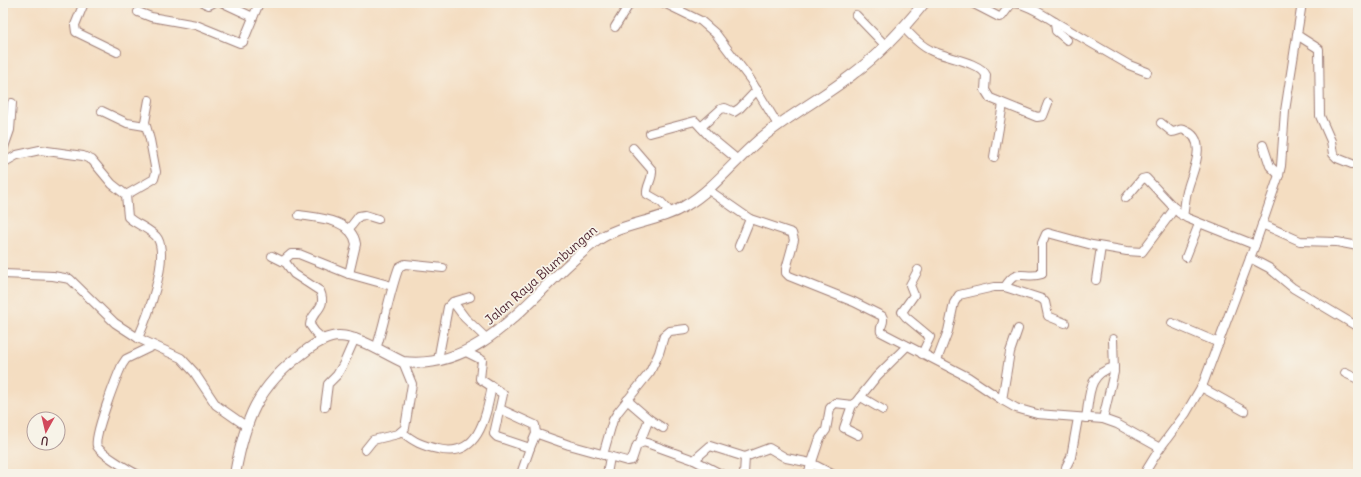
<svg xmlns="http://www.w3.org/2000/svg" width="1361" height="477" font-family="Delius,sans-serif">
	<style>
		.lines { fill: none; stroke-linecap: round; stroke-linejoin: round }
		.minor-casing { stroke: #9f7e76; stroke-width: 10 }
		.major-casing { stroke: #9f7e76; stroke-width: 12 }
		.minor { stroke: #fff; stroke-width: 8 }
		.major { stroke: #fff; stroke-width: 10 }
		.labels { text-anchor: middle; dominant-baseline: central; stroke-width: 3.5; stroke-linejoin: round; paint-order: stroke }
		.street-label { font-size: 13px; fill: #4a1f2b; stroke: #f7f3e8 }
	</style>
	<rect width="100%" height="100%" fill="#f7f3e8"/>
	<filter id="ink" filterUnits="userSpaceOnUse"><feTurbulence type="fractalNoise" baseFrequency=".025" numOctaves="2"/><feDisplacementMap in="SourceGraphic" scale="8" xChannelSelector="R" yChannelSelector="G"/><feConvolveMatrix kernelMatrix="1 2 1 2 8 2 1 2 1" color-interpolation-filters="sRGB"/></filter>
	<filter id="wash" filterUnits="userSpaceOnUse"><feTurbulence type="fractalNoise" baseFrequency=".012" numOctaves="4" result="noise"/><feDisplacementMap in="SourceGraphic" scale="16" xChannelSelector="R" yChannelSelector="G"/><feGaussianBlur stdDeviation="0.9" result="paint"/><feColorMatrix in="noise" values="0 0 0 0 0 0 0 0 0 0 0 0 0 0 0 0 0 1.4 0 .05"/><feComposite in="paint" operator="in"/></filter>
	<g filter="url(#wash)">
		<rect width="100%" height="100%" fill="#f4ddc1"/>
	</g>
	<g filter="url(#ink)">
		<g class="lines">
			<g class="minor-casing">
				<g id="minor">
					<path d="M84,3L75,25L76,32L117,52"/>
					<path d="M204,3L209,5L213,3"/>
					<path d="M223,3L253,17"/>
					<path d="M664,3L701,21L716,34L750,79L778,125"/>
					<path d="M972,3L999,17L1002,16L1011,4C1021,0 1047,17 1055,22L1056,31L1067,40"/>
					<path d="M138,12L151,17L196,25L240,43L243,42L259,3"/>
					<path d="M856,15L886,46"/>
					<path d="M1055,22L1129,65L1147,72"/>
					<path d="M615,27L630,3"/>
					<path d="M904,28C912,36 919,45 930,50C943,57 980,62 986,75L985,90L990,98L1037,117L1043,116L1048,103"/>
					<path d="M1297,35L1319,49L1320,116L1331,141L1333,154L1337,158L1352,164"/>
					<path d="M102,111L127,123L145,126"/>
					<path d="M1161,123L1172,132C1177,132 1180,128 1184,130C1210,139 1192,172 1188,188C1185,197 1185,207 1183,216"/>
					<path d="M701,127L721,109L725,108L734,112L740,108L757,90"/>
					<path d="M650,133L695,121L709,136L738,160"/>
					<path d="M1263,145L1270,166L1279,175"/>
					<path d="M633,148L652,170C653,179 646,186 647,194L661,202L671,213"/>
					<path d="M3,150L10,130L12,103"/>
					<path d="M994,157L1003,104"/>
					<path d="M3,163L17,155L40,150L83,156L92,160L112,184L126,195L128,217C136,225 152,229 158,239C169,260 147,318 138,338"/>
					<path d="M707,189L750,219L792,233L794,240L786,269V273L789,276L854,302L882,316C886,322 879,326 881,332L968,377L1002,400L1016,408L1037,414L1103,419L1117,424L1160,448"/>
					<path d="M126,195L154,179L156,172L150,140L145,122L149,100"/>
					<path d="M1126,198L1142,179L1146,178L1179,213L1187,218L1255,245"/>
					<path d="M299,215C319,218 352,219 356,244L349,274"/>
					<path d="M1262,224L1300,241L1337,242L1358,246"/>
					<path d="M348,230L359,216L365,215L378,219"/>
					<path d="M739,246L750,219"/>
					<path d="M272,256L286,263L294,274L320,291C328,309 311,311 310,325L315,332L324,340"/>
					<path d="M1186,257L1199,224"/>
					<path d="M1250,258L1269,268L1293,288L1358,327"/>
					<path d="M283,261L291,254H299L349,274L392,286"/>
					<path d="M918,270L910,285L914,295L902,312L906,317L930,337L922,354"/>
					<path d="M3,274L53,276L70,279L115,323L138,338L181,358L194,372L216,405L246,426"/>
					<path d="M1096,280L1101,247"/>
					<path d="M1005,287C1017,266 1025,280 1042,274V243L1046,234L1048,233L1092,245L1127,251L1142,252L1175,208"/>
					<path d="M453,302L465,318L487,339"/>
					<path d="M1172,323L1219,343"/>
					<path d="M376,349C385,322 389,294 399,267L405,264L443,268"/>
					<path d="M466,352L482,360L480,379L503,394L494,434L497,437L530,448L521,474"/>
					<path d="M438,360L448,307L453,302L470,297"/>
					<path d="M937,360L948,331L954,303L959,295L994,287H1005L1042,299L1045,302L1048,316L1065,323"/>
					<path d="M1345,373L1358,379"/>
					<path d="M1201,387L1244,411"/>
					<path d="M861,397L883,410"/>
					<path d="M627,400L649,419L663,428"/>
					<path d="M1002,400L1010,352L1018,329"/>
					<path d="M852,405L844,428L858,435"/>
					<path d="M325,407L328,384L337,375L344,363L355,338"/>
					<path d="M500,409L535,425L536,434"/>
					<path d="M1086,418C1090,395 1087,374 1114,367"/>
					<path d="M1103,419L1114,372L1113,339"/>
					<path d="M402,432C414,442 423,446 438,449C479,459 486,416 492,386"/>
					<path d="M640,442L649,419"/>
					<path d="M530,448L535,436L538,434L569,445L627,461L632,460L637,445L644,442L694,460L710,446L745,457"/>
					<path d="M365,450L373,440L398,434L405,428L412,384L403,362"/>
					<path d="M603,455L613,420L618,412L650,372L659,353L664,336L670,331L686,329"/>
					<path d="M694,460L721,474"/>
					<path d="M1066,467L1071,457L1078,418"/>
					<path d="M137,474C130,471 100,453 97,446C93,437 117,376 122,365L126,359L153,346"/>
					<path d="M607,474L610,457"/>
					<path d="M744,474L745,457L769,448L786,458L811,463L832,474"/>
					<path d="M808,474L820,438L826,430L830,408L835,403L852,405L856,402L877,376L907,346"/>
					<path d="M1144,474L1160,448L1186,413L1203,384L1255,245L1279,175L1281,166L1285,111L1302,3"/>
				</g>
			</g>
			<g class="major-casing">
				<path id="major" d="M235,474C245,419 257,387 303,353C313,345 326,336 339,336C361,337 383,353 403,362C487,372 536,285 595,242C622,222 657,223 685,206C716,188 737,157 765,135C793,113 825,96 853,74C880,54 903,29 924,3"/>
			</g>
			<use href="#minor" class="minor"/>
			<use href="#major" class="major"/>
		</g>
	</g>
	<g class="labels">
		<g class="street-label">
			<text transform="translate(541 275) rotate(-41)">Jalan Raya Blumbungan</text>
		</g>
	</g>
	<rect width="1361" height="477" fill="none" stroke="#f7f3e8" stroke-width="16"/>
	<g transform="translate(46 431) rotate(188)"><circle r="19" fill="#f7f3e8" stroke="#b29e9c"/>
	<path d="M0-3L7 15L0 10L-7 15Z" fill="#d1495b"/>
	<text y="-6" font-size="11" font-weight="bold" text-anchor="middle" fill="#4a1f2b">U</text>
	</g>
</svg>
